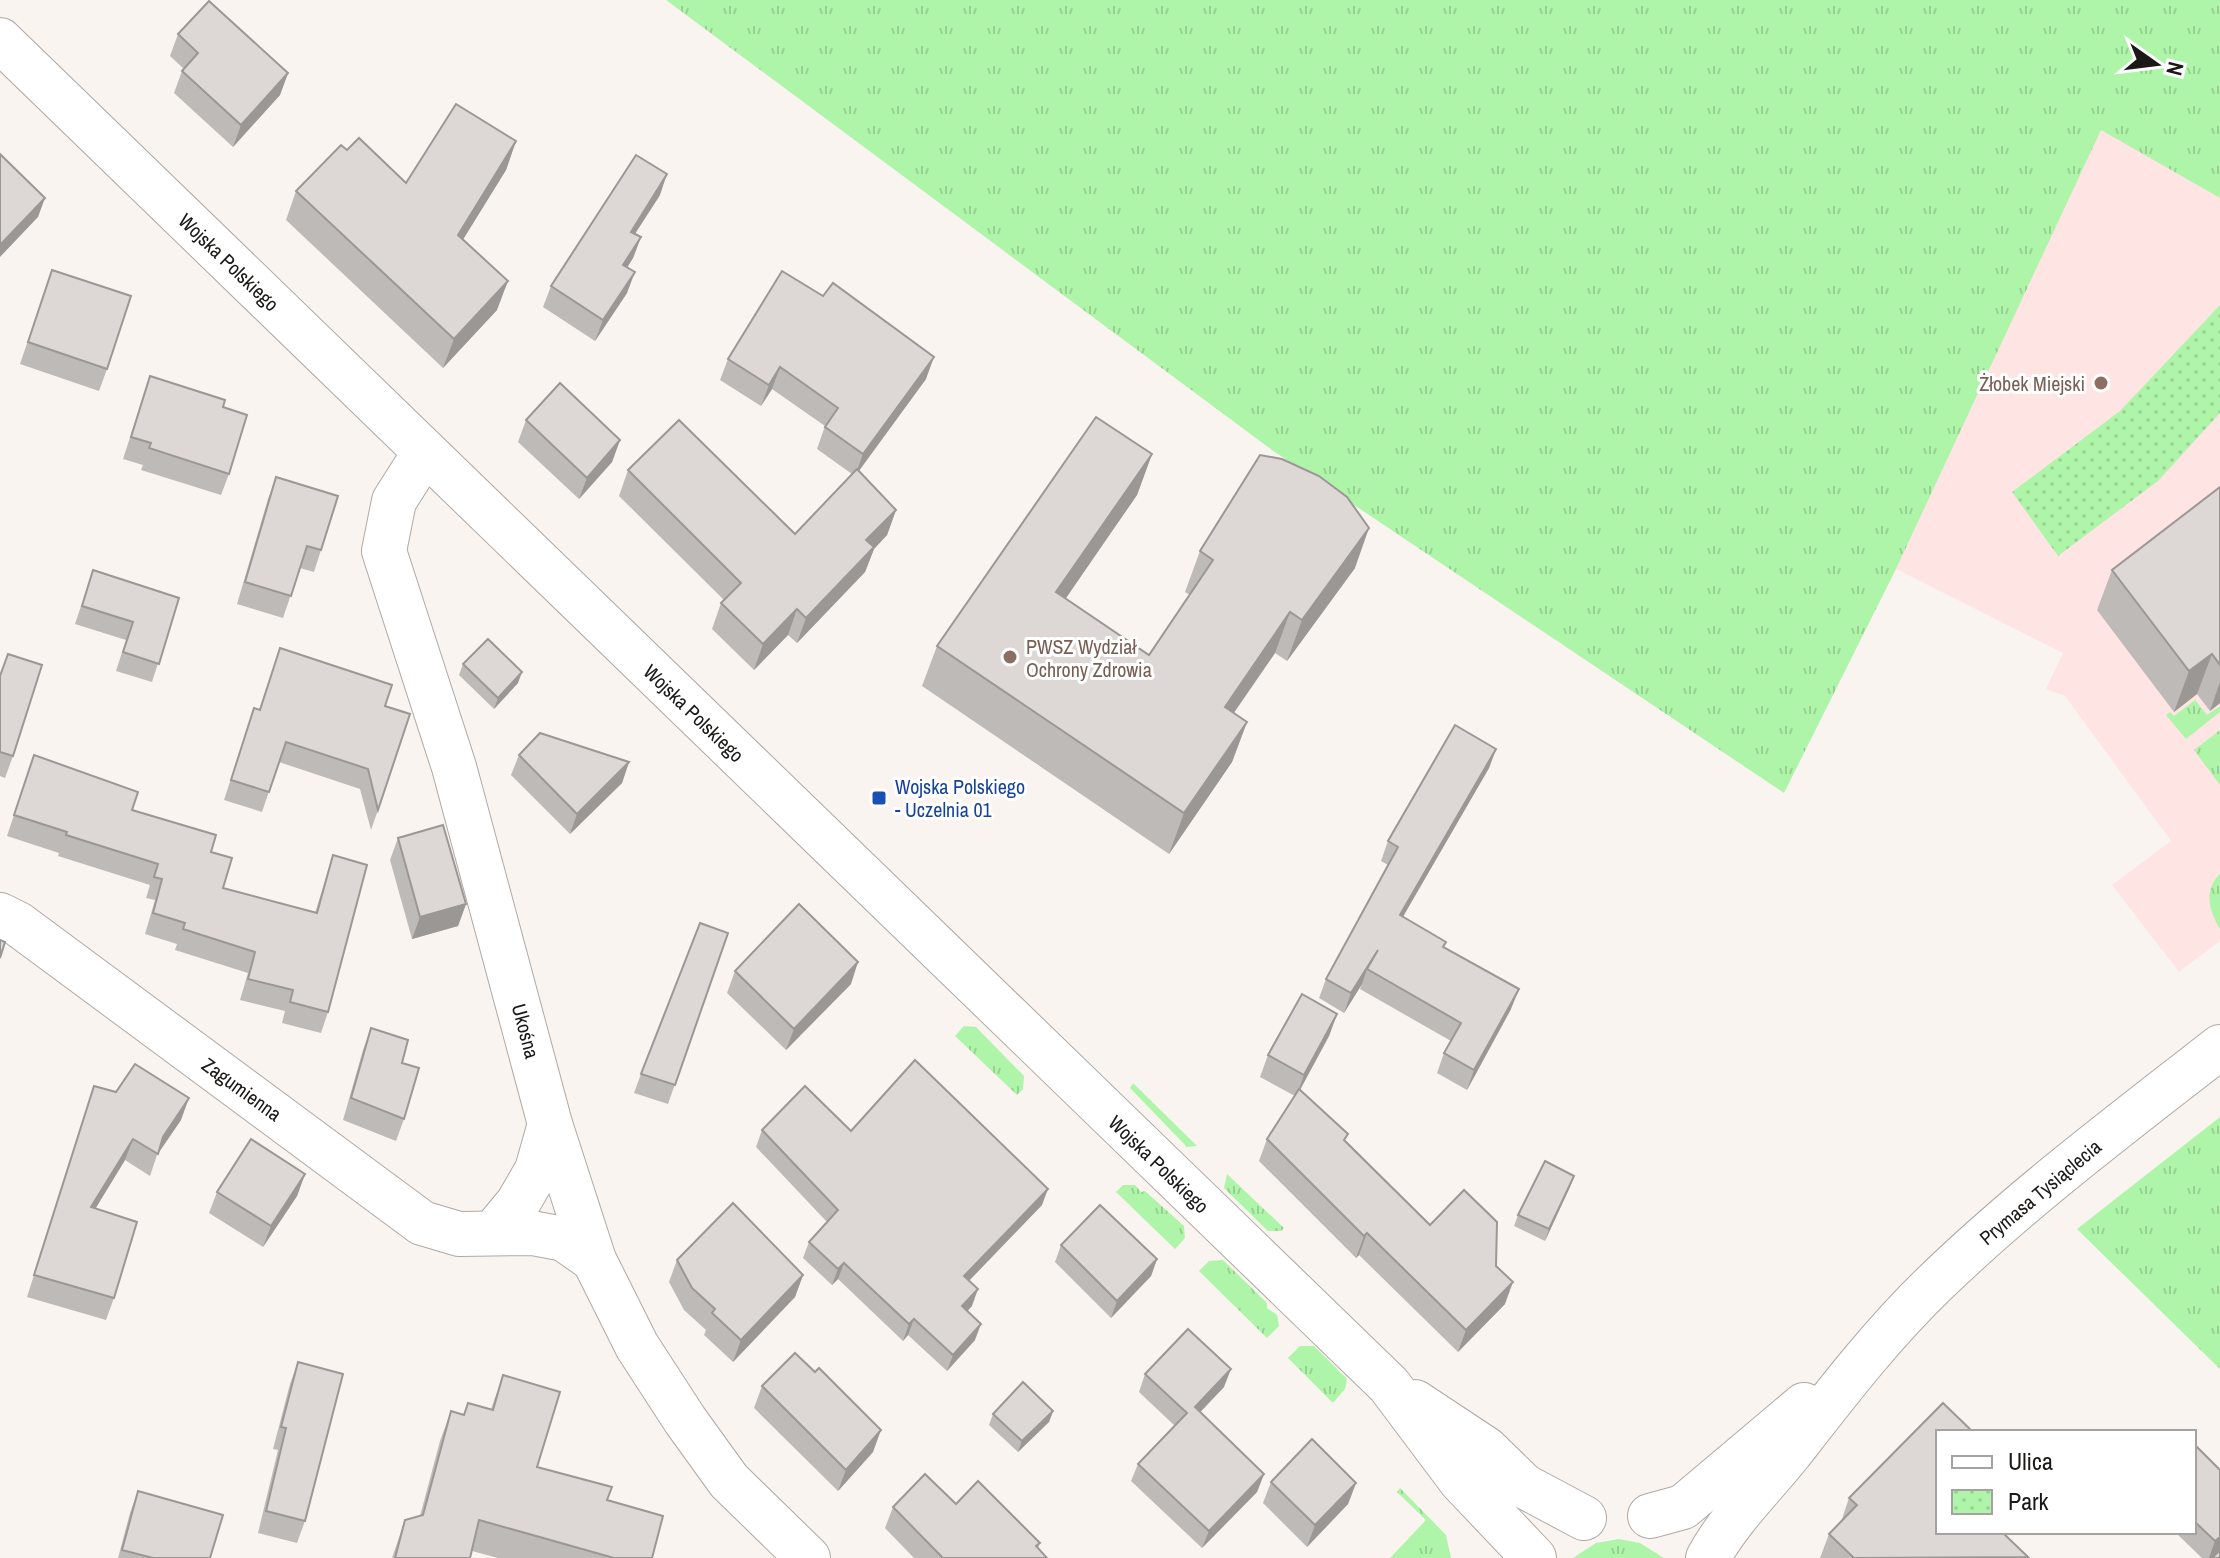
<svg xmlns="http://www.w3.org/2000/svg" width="2220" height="1558" font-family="'Archivo Narrow',sans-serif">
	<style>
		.education { fill: #ffe4e4 }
		.grass { fill: url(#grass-tufts) }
		.park { fill: url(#park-dots) }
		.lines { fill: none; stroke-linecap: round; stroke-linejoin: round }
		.street-casing { stroke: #afa9a6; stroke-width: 46 }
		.secondary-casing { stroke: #afa9a6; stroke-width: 46 }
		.street { stroke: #fff; stroke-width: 44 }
		.secondary { stroke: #fff; stroke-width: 44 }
		.wall { fill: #bebab7 }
		.shaded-wall { fill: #9b9795 }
		.building { fill: #ddd8d5; stroke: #9b9795; stroke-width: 2 }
		.education-dot { fill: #8d6e63; stroke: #fff; stroke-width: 3 }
		.transit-dot { fill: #1a4fb4; stroke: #fff; stroke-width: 3 }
		.labels { text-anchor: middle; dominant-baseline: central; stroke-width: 6; stroke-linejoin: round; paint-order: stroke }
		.street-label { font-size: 20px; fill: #1b1917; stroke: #fff }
		.education-label { font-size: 20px; fill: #785e54; stroke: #fff; text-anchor: end }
		.transit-label { font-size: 20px; fill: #164399; stroke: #fff; text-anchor: start }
	</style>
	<defs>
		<pattern id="grass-tufts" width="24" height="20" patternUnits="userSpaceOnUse" patternTransform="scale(2)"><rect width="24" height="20" fill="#aff5a9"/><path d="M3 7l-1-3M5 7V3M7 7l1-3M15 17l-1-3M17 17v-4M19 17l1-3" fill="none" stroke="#96d191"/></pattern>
		<pattern id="park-dots" width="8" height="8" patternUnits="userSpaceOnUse" patternTransform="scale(2)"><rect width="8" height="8" fill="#aff5a9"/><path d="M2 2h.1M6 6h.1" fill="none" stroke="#96d191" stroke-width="1.8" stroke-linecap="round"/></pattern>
	</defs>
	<rect width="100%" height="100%" fill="#f9f4f0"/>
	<path class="education" d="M2101,129L2220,198V941L2179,972L2112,885L2171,841L2065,696L2046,689L2063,653L1896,569Z"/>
	<g class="grass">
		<path d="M666,0H2220V198L2101,130L1896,569L1784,793L1272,450Z"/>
		<path d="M2195,700L2207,715L2220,706V712L2186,739L2166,715L2170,712L2174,716Z"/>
		<path d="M2220,730V785L2194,750Z"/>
		<path d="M2220,874V929C2209,911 2203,890 2220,874Z"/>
		<path d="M964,1026L976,1027L1024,1076L1023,1089L1017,1095L955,1036Z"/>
		<path d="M1133,1083L1197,1146L1187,1147L1130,1088Z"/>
		<path d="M2220,1117V1369L2077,1229Z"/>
		<path d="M1227,1174L1284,1228L1281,1231H1268L1224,1188Z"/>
		<path d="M1123,1185H1135L1141,1192L1145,1191L1184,1226L1185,1238L1175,1249L1116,1192Z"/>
		<path d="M1223,1260L1267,1303V1308L1277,1315L1279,1326L1267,1338L1199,1271L1209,1261Z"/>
		<path d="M1300,1346H1314L1347,1379L1345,1389L1333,1403L1288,1358Z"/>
		<path d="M1400,1488L1446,1535L1451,1558H1390L1426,1520L1397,1492Z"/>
		<path d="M1619,1539L1640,1543L1664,1558H1573L1596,1543Z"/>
	</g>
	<path class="park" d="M2220,305V413L2158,481L2058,556L2012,492L2120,411Z"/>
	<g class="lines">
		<g class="street-casing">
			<g id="street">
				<path d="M425,452L394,501L384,551L454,767L550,1124L594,1260L637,1346L685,1420L729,1481L808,1558"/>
				<path d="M0,915L18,924L422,1223L459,1234L532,1233L564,1239L594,1260"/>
				<path d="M494,1232L518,1203L537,1170L550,1124"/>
			</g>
		</g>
		<g class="secondary-casing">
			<g id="secondary">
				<path d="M0,40L1389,1385L1461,1481L1534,1558"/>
				<path d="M1415,1402L1486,1449L1524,1486L1584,1518"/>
				<path d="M1650,1516L1683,1507L1804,1405"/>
				<path d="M1708,1558C1730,1518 1762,1488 1790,1453C1836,1394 1881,1335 1935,1283C2024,1197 2123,1123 2220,1047"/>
			</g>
		</g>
		<use href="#street" class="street"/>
		<use href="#secondary" class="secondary"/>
	</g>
	<g class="wall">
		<path d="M178,34L288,73L280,95L233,147L174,93L182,71L184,69L170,56Z"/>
		<path d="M516,141L506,170L463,239L497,310L443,368L286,220L296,191L347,150L406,183Z"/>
		<path d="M660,195L635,234L641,237L633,258L627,268V293L595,341L543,307L551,286Z"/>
		<path d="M52,270L107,369L99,391L20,364Z"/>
		<path d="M728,359L926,379L859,471L896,510L887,535L874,549L865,572L797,643L788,635L754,670L712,629L721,603L724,600L619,496L628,470L795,534L852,474L817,449L825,426L772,389L761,406L720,380Z"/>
		<path d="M150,376L223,407L229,474L221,495L141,470L143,465L123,459Z"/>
		<path d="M526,420L620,440L612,462L579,499L518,442Z"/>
		<path d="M1152,454L1137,495L1065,598L1149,655L1190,595L1185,592L1200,551L1355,568L1287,661L1275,653L1234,713L1247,722L1232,762L1169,854L922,686L937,646Z"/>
		<path d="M276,477L321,550L314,572L300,568L283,618L237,604L268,499Z"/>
		<path d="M2220,487V703L2210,711L2197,694L2174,712L2097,610L2112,570Z"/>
		<path d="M93,570L179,598L152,682L116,671L126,640L75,624Z"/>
		<path d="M280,648L385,706L378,810L371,830L360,789L279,762L262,812L224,800L254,708L259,710Z"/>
		<path d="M463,664L518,683L494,709L459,675Z"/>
		<path d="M0,675L13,756L5,778L0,776Z"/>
		<path d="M1496,749L1489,768L1403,916L1444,948L1511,1009L1467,1090L1437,1073L1444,1053L1451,1041L1360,989L1362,984L1344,1013L1319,998L1326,979L1388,865L1381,861L1388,841Z"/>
		<path d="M34,755L211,852L223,888L315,913L333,855L328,1012L321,1033L282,1023L285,1011L240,1000L248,973L175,950L177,944L145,934L155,900L146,898L150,885L58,856L59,853L7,836Z"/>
		<path d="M519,755L629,762L622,783L570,834L511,775Z"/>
		<path d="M398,838L466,904L458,926L412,939L390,860Z"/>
		<path d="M728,933L668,1104L634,1093L641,1074Z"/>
		<path d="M735,971L851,984L786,1050L727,993Z"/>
		<path d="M1337,1014L1329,1036L1300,1090L1346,1141L1430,1225L1496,1266L1505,1304L1458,1352L1359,1255L1356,1258L1259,1161L1267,1139L1295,1096L1260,1077L1268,1055Z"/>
		<path d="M371,1028L402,1063L404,1119L396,1141L343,1120L363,1050Z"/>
		<path d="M94,1086L181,1120L157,1155L150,1176L125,1160L95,1209L114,1298L106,1320L27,1297Z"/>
		<path d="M762,1130L851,1131L1042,1205L969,1281L972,1306L967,1311L975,1340L947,1371L908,1335L903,1341L838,1279L832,1285L803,1258L809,1242L827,1222L756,1147Z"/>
		<path d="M305,1174L297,1196L263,1247L209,1213L217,1192Z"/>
		<path d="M1574,1176L1545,1241L1514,1226L1518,1215Z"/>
		<path d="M1061,1245L1157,1259L1151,1276L1111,1318L1055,1262Z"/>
		<path d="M677,1260L803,1275L795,1297L733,1362L704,1335L706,1330L684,1310L669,1282Z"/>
		<path d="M298,1362L305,1521L297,1543L258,1533L278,1450L273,1449L290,1384Z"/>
		<path d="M1145,1374L1224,1387L1200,1412L1264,1474L1257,1492L1202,1548L1131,1481L1138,1464L1175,1426L1139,1392Z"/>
		<path d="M503,1375L537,1467L607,1500L652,1558H498L472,1551L470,1558H392L405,1520L420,1516L440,1441L451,1411L463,1415L491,1409Z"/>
		<path d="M762,1386L873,1452L838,1491L754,1408Z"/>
		<path d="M1053,1411L1049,1422L1018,1452L989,1425L993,1414Z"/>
		<path d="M2194,1444L2220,1558H2202L2175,1532H2194Z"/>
		<path d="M1271,1482L1356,1483L1348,1504L1307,1547L1263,1503Z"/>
		<path d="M138,1491L210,1558H118L130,1513Z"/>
		<path d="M1849,1498L1938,1532L2027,1558H1820L1829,1534L1841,1522Z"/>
		<path d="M956,1504L1040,1543L1038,1548L1047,1558H914L885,1528L893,1507Z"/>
	</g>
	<g class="shaded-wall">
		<path d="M288,73L280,95L233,147L241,125Z"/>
		<path d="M516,141L506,170L448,264L458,235Z"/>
		<path d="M667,174L660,195L623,252L631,232Z"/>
		<path d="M45,198L38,217L0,257V245Z"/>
		<path d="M641,237L633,258L615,286L623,265Z"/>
		<path d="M635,272L627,293L595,341L603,320Z"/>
		<path d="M508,281L497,310L443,368L454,339Z"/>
		<path d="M934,357L926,379L855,476L863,454Z"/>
		<path d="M780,367L772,389L761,406L769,385Z"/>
		<path d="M620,440L612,462L579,499L587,478Z"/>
		<path d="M1152,454L1137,495L1042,633L1056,592Z"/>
		<path d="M896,510L887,535L874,549L865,572L797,643L806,618L866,540Z"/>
		<path d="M1369,528L1355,568L1287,661L1302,620Z"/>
		<path d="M797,609L788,635L754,670L763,644Z"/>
		<path d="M1290,612L1275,653L1210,747L1225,707Z"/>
		<path d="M2212,654L2197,694L2174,712L2189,671Z"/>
		<path d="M522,672L518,683L494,709L498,698Z"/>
		<path d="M2220,682V703L2210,711Z"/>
		<path d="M1247,722L1232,762L1169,854L1184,813Z"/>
		<path d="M1496,749L1489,768L1393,934L1400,915Z"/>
		<path d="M629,762L622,783L570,834L577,814Z"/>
		<path d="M466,904L458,926L412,939L420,917Z"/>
		<path d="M1378,950L1367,969L1362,984L1344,1013L1351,993Z"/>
		<path d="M858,962L851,984L786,1050L794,1029Z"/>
		<path d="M1519,989L1511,1009L1467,1090L1474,1070Z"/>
		<path d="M1337,1014L1329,1036L1296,1097L1304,1075Z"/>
		<path d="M189,1098L181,1120L157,1155L163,1137Z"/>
		<path d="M133,1139L125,1160L83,1229L91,1207Z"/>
		<path d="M305,1174L297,1196L263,1247L271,1226Z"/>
		<path d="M1574,1176L1570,1187L1545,1241L1549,1229Z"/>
		<path d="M1048,1189L1042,1205L958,1292L964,1276Z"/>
		<path d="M1367,1233L1359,1255L1356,1258L1364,1236Z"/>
		<path d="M1157,1259L1151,1276L1111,1318L1117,1301Z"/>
		<path d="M844,1263L838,1279L832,1285L838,1269Z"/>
		<path d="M803,1275L795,1297L733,1362L741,1340Z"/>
		<path d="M1513,1282L1505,1304L1458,1352L1466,1330Z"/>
		<path d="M978,1289L972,1306L956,1323L962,1306Z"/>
		<path d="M914,1319L908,1335L903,1341L909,1324Z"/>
		<path d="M981,1324L975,1340L947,1371L953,1355Z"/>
		<path d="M1231,1369L1224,1387L1188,1425L1195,1407Z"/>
		<path d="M1053,1411L1049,1422L1018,1452L1022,1441Z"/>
		<path d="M881,1430L873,1452L838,1491L846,1470Z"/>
		<path d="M1264,1474L1257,1492L1202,1548L1209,1531Z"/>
		<path d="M1356,1483L1348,1504L1307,1547L1315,1525Z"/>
		<path d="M2220,1537V1550L2212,1558H2209L2215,1541Z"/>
	</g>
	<g class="building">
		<path d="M209,1L288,73L241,125L182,71L198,53L178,34Z"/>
		<path d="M456,104L516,141L458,235L508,281L454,339L296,191L341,145L347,150L359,138L406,183Z"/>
		<path d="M0,154L45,198L0,245Z"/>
		<path d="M636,155L667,174L631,232L641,237L623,265L635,272L603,320L551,286Z"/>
		<path d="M52,270L131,296L107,369L28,342Z"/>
		<path d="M782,271L823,296L833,283L934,357L863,454L825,427L838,408L780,367L769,385L728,359Z"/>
		<path d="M150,376L225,400L223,407L247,415L229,474L149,448L151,443L131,437Z"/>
		<path d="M560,383L620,440L587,478L526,420Z"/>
		<path d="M1096,417L1152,454L1056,592L1149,655L1213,560L1200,551L1260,455L1282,459L1319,476L1347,497L1369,528L1302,620L1290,612L1225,707L1247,722L1184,813L937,646Z"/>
		<path d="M679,420L795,534L857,469L896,510L866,540L874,547L806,618L797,609L763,644L721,603L741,583L628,470Z"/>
		<path d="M276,477L338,496L321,550L307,546L291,596L245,582Z"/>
		<path d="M2220,487V665L2212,654L2189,671L2112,570Z"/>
		<path d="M93,570L179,598L159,664L123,652L133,622L82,606Z"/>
		<path d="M488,639L522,672L498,698L463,664Z"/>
		<path d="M280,648L392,685L385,706L410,714L378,810L368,769L286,742L269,792L231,780L254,708L260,710Z"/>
		<path d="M8,654L42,665L13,756L0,752V676Z"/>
		<path d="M1455,725L1496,749L1400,915L1446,942L1443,947L1519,989L1474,1070L1444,1053L1461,1023L1367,969L1378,950L1351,993L1326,979L1398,847L1388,841Z"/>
		<path d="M540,733L629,762L577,814L519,755Z"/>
		<path d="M34,755L138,792L132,810L216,835L211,852L232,858L223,888L317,913L333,855L367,865L328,1012L290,1002L293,990L248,979L255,952L183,929L185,923L153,913L162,879L154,877L158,864L66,835L67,832L14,815Z"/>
		<path d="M443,825L466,904L420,917L398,838Z"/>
		<path d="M799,904L858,962L794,1029L735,971Z"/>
		<path d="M700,923L728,933L675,1085L641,1074Z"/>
		<path d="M0,940L5,942L0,958Z"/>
		<path d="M1302,994L1337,1014L1304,1075L1268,1055Z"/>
		<path d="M371,1028L408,1040L402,1063L419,1068L404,1119L351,1098Z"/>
		<path d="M915,1060L1048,1189L964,1276L978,1289L962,1306L981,1324L953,1355L914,1319L909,1324L844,1263L838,1269L809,1242L838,1210L762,1130L805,1086L851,1131Z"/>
		<path d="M135,1064L189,1098L163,1137L158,1154L133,1139L91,1207L137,1222L114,1298L34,1275L94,1086L116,1092Z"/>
		<path d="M1299,1089L1348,1134L1344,1140L1430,1225L1464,1190L1497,1222L1496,1266L1513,1282L1466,1330L1367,1233L1364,1236L1267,1139Z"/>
		<path d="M251,1139L305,1174L271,1226L217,1192Z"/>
		<path d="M1545,1161L1574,1176L1549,1229L1518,1215Z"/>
		<path d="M733,1203L803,1275L741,1340L712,1313L715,1309L692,1288L677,1260Z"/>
		<path d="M1100,1205L1157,1259L1117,1301L1061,1245Z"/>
		<path d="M1188,1329L1231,1369L1195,1407L1264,1474L1209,1531L1138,1464L1187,1413L1145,1374Z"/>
		<path d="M795,1353L815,1372L819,1368L881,1430L846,1470L762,1386Z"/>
		<path d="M298,1362L343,1374L305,1521L266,1511L286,1428L281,1427Z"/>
		<path d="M503,1375L560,1392L537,1467L612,1487L607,1500L663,1516L652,1558H614L479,1520L470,1558H395L405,1520L423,1515L451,1411L464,1415L468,1403L493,1410Z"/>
		<path d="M1023,1382L1053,1411L1022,1441L993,1414Z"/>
		<path d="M1943,1403L1973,1432H1938V1532H2002L2028,1557L1854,1558L1829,1534L1857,1505L1849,1498Z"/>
		<path d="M1312,1439L1356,1483L1315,1525L1271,1482Z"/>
		<path d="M2194,1444L2220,1470V1537L2215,1541L2194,1521Z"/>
		<path d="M925,1474L956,1504L978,1481L1040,1543L1036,1546L1047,1558H943L893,1507Z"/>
		<path d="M138,1491L223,1515L210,1558H153L122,1550Z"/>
		<path d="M2220,1550V1558H2212Z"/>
	</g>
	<g class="education-dot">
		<circle cx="2101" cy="383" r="8"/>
		<circle cx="1010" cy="657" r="8"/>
	</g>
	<rect class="transit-dot" x="871" y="790" width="16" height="16" rx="4"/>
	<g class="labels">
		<g class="street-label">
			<text transform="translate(229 262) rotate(44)">Wojska Polskiego</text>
			<text transform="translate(694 713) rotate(44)">Wojska Polskiego</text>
			<text transform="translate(526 1031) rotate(75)">Ukośna</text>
			<text transform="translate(242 1089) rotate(36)">Zagumienna</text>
			<text transform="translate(1159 1164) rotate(44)">Wojska Polskiego</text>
			<text transform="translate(2040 1192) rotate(-40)">Prymasa Tysiąclecia</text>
		</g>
		<g class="education-label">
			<text x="2085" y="383">Żłobek Miejski</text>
			<text x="1026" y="646" text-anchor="start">PWSZ Wydział<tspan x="1026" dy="23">Ochrony Zdrowia</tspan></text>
		</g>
		<g class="transit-label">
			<text x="895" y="786">Wojska Polskiego<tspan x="895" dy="23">- Uczelnia 01</tspan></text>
		</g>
	</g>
	<rect x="1936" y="1430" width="260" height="104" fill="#ffffff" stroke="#a4a3a2" stroke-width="2"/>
	<rect x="1952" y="1456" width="40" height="12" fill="#ffffff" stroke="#a4a3a2" stroke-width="2"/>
	<text x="2008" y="1470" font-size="24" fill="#1b1917">Ulica</text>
	<rect x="1952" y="1490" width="40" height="24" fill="url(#park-dots)" stroke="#a4a3a2" stroke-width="2"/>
	<text x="2008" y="1510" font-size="24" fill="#1b1917">Park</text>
	<g transform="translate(2156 64) rotate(104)" stroke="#ffffff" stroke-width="6" paint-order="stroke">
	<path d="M0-6L14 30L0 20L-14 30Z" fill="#1b1917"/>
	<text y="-12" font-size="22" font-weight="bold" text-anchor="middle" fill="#1b1917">N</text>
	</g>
</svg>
